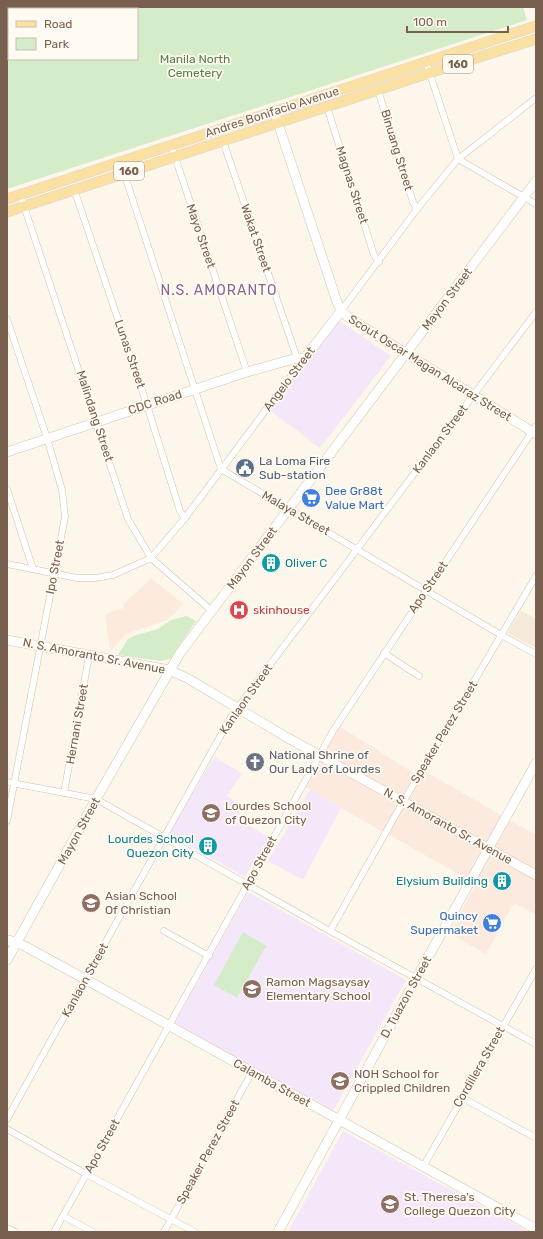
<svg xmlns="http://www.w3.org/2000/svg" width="543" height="1239" font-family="Rubik,sans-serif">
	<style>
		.residential { fill: #f5ead9 }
		.commercial { fill: #fdeadf }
		.education { fill: #f4e7fa }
		.green { fill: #d4ecc8; fill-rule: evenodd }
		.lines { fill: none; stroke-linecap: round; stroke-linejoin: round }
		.street-casing { stroke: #d0c0af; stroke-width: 7 }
		.secondary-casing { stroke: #d6c2af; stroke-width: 10 }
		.primary-casing { stroke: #dcd5d1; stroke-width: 11 }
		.street { stroke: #fff; stroke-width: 6 }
		.secondary { stroke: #fff; stroke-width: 9 }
		.primary { stroke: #fbe0a4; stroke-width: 10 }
		.labels { text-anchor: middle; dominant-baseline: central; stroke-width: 3.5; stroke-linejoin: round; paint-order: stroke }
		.shield { fill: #fffbf2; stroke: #a18e7e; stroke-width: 1 }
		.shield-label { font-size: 11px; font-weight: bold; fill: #795f4d }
		.park-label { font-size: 12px; fill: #527f44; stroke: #fffbf2 }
		.street-label { font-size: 12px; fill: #795f4d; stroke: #fffbf2 }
		.service-label { font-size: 12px; fill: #4e5e75; stroke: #fffbf2; text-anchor: start }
		.shop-label { font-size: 12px; fill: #366cbe; stroke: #fffbf2; text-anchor: start }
		.culture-label { font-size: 12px; fill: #0d838f; stroke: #fffbf2; text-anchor: end }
		.health-label { font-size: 12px; fill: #be3a42; stroke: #fffbf2; text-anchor: start }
		.worship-label { font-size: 12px; fill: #5b616d; stroke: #fffbf2; text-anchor: start }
		.education-label { font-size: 12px; fill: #785e54; stroke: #fffbf2; text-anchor: start }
		.quarter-label { font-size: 14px; letter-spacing: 1px; fill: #886594; stroke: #fffbf2 }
	</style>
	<rect width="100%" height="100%" fill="#fdf7eb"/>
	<path class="residential" d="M521,610L536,619V648L508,633Z"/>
	<g class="commercial">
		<path d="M151,578L183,604L168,620L126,634L110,651L105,615L111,612L124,608L123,605Z"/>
		<path d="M339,726L422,778L426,772L536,835V915L514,903L486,954L449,933L476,884L341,808L305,786Z"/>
	</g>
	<g class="education">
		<path d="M338,320L391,356L320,448L267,408Z"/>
		<path d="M214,757L242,773L227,796L243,806L237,819L269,837L245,877L169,834Z"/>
		<path d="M310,789L341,808L303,880L268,861Z"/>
		<path d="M248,892L406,980L333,1111L175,1023Z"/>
		<path d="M343,1131L529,1232H288Z"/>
	</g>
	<g class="green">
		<path d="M7,7H523L527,20L7,189ZM9,9H137V59H9Z"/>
		<path d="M186,616L196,621L170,659L161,661L118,655L128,639L136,635L158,629L171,620Z"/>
		<path d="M243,932L266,946L237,998L214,985Z"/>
	</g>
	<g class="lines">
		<g class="street-casing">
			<g id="street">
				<path d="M426,62L458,159L536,204"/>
				<path d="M378,90L413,202L417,209"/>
				<path d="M327,107L374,255L379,262"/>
				<path d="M223,141L297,358"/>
				<path d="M171,145L247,372"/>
				<path d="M124,173L221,469L501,635L536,654"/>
				<path d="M74,189L147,405L180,511L185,518"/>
				<path d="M20,194L128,519L151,558L212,611"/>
				<path d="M341,311L417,209L458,159L536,98"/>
				<path d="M7,319L47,438L62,490L65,517L7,821"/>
				<path d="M7,489L33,569"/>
				<path d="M7,564L77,578H95L113,575L151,558L185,518L304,359"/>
				<path d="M384,653L419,676"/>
				<path d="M7,782L96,799L330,931L536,1044"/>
				<path d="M64,793L89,656"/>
				<path d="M164,931L209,956"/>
				<path d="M330,931L403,802L536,576"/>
				<path d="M461,1097L536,1138"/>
				<path d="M7,1119L232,715L536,312"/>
				<path d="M7,1129L86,1174L195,1232"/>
				<path d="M423,1167L536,969"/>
				<path d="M63,1216L93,1232"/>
				<path d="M7,1228L15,1232"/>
				<path d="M54,1232L333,731L536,426"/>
				<path d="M164,1232L252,1072"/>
			</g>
		</g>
		<g class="secondary-casing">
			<g id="secondary">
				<path d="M274,111L336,299L341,311L352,320L536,434"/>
				<path d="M7,452L247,372L297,358L304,359L341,311"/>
				<path d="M7,640L169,670L187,678L288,738L536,875"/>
				<path d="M7,940L17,942L85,979L536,1229"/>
				<path d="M7,960L96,799L180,653L536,181"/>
				<path d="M278,1232L416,979L536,763"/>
			</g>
		</g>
		<g class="primary-casing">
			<g id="primary">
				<path d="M7,199L536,26"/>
				<path d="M7,212L429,73L536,39"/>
			</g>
		</g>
		<use href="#street" class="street"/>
		<use href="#secondary" class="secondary"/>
		<use href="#primary" class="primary"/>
	</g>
	<defs>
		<g id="civic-disc" transform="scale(1)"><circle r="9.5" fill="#5c6f8a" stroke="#fffbf2"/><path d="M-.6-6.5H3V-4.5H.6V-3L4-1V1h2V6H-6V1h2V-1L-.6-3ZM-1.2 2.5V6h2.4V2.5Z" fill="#fff"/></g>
		<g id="supermarket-disc" transform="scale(1)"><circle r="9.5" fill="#3f7fe0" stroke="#fffbf2"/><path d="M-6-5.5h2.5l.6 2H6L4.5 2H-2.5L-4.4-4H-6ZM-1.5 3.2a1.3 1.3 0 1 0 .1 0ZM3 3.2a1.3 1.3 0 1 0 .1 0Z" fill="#fff"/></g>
		<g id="building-disc" transform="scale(1)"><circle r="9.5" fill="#0f9aa8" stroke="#fffbf2"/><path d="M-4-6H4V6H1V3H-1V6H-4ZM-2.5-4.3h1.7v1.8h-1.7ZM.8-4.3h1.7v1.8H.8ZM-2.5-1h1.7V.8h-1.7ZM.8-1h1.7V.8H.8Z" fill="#fff"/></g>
		<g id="hospital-disc" transform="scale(1)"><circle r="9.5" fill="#e0444e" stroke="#fffbf2"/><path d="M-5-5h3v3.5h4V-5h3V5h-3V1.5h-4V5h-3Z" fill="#fff"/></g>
		<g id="church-disc" transform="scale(1)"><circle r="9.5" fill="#6b7280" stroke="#fffbf2"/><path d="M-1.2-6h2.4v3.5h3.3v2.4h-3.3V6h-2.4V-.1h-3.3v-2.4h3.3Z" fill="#fff"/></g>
		<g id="school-disc" transform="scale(1)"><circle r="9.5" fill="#8d6e63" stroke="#fffbf2"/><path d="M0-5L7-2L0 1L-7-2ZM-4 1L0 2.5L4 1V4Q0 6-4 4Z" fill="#fff"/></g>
	</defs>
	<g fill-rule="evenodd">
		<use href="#civic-disc" x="245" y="468"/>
		<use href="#supermarket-disc" x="311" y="498"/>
		<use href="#building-disc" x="271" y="563"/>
		<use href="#hospital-disc" x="239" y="610"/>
		<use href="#church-disc" x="255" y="762"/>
		<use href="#school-disc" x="211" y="813"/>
		<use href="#building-disc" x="208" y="846"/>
		<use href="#building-disc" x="502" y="881"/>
		<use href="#school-disc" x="91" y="903"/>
		<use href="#supermarket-disc" x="492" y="923"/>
		<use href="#school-disc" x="252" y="989"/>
		<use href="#school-disc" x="340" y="1081"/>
		<use href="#school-disc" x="390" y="1204"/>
	</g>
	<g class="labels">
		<g class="shield">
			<rect x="443" y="55" width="30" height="18" rx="3"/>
			<rect x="114" y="162" width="30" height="18" rx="3"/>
		</g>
		<g class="shield-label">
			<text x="458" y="64">160</text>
			<text x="129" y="171">160</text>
		</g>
		<g class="park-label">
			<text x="195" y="59">Manila North<tspan x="195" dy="14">Cemetery</tspan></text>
		</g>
		<g class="street-label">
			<text transform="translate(272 112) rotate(-18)">Andres Bonifacio Avenue</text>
			<text transform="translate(397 150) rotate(73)">Binuang Street</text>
			<text transform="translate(352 185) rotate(72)">Magnas Street</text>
			<text transform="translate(201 236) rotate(71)">Mayo Street</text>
			<text transform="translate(256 238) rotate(71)">Wakat Street</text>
			<text transform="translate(447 299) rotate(-53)">Mayon Street</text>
			<text transform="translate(130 354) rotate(71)">Lunas Street</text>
			<text transform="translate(430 368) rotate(32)">Scout Oscar Magan Alcaraz Street</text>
			<text transform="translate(289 379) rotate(-53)">Angelo Street</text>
			<text transform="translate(155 402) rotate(-18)">CDC Road</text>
			<text transform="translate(95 416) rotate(72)">Malindang Street</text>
			<text transform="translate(440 439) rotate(-53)">Kanlaon Street</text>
			<text transform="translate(296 513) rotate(30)">Malaya Street</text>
			<text transform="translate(252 558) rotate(-53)">Mayon Street</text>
			<text transform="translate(55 567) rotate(-79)">Ipo Street</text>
			<text transform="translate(428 587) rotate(-56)">Apo Street</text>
			<text transform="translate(94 656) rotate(11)">N. S. Amoranto Sr. Avenue</text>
			<text transform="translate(246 699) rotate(-55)">Kanlaon Street</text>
			<text transform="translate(77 724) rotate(-80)">Hernani Street</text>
			<text transform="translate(444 732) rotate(-59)">Speaker Perez Street</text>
			<text transform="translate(448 826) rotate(29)">N. S. Amoranto Sr. Avenue</text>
			<text transform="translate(79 831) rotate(-61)">Mayon Street</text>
			<text transform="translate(259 863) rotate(-61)">Apo Street</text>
			<text transform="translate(85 980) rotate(-61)">Kanlaon Street</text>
			<text transform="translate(406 997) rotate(-61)">D. Tuazon Street</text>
			<text transform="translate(479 1067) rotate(-60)">Cordillera Street</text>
			<text transform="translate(272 1083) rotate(29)">Calamba Street</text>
			<text transform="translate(102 1146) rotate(-61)">Apo Street</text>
			<text transform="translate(208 1152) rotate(-61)">Speaker Perez Street</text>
		</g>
		<g class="service-label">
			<text x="259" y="461">La Loma Fire<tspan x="259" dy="14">Sub-station</tspan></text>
		</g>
		<g class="shop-label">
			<text x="325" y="491">Dee Gr88t<tspan x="325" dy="14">Value Mart</tspan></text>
			<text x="478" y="916" text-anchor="end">Quincy<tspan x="478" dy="14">Supermaket</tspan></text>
		</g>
		<g class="culture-label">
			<text x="285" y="563" text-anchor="start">Oliver C</text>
			<text x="194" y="839">Lourdes School<tspan x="194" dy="14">Quezon City</tspan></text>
			<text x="488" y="881">Elysium Building</text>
		</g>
		<g class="health-label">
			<text x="253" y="610">skinhouse</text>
		</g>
		<g class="worship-label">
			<text x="269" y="755">National Shrine of<tspan x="269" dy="14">Our Lady of Lourdes</tspan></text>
		</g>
		<g class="education-label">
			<text x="225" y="806">Lourdes School<tspan x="225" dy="14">of Quezon City</tspan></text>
			<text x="105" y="896">Asian School<tspan x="105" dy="14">Of Christian</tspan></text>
			<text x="266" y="982">Ramon Magsaysay<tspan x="266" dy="14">Elementary School</tspan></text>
			<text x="354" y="1074">NOH School for<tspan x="354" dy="14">Crippled Children</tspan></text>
			<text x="404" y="1197">St. Theresa's<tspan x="404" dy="14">College Quezon City</tspan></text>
		</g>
		<g class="quarter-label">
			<text x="219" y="290">N.S. AMORANTO</text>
		</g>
	</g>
	<rect width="543" height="1239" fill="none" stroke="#795f4d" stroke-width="16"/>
	<rect x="8" y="8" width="130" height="52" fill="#fffbf2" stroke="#c9bdb0"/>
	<rect x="16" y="21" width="20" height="6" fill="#fbe0a4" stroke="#c9bdb0"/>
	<text x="44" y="28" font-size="12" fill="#795f4d">Road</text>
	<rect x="16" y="38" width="20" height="12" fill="#d4ecc8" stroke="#c9bdb0"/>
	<text x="44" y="48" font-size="12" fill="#795f4d">Park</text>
	<path d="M407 26v6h101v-6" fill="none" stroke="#795f4d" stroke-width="2"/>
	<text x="413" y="26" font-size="12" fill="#795f4d" stroke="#fffbf2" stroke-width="3" paint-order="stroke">100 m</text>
</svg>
